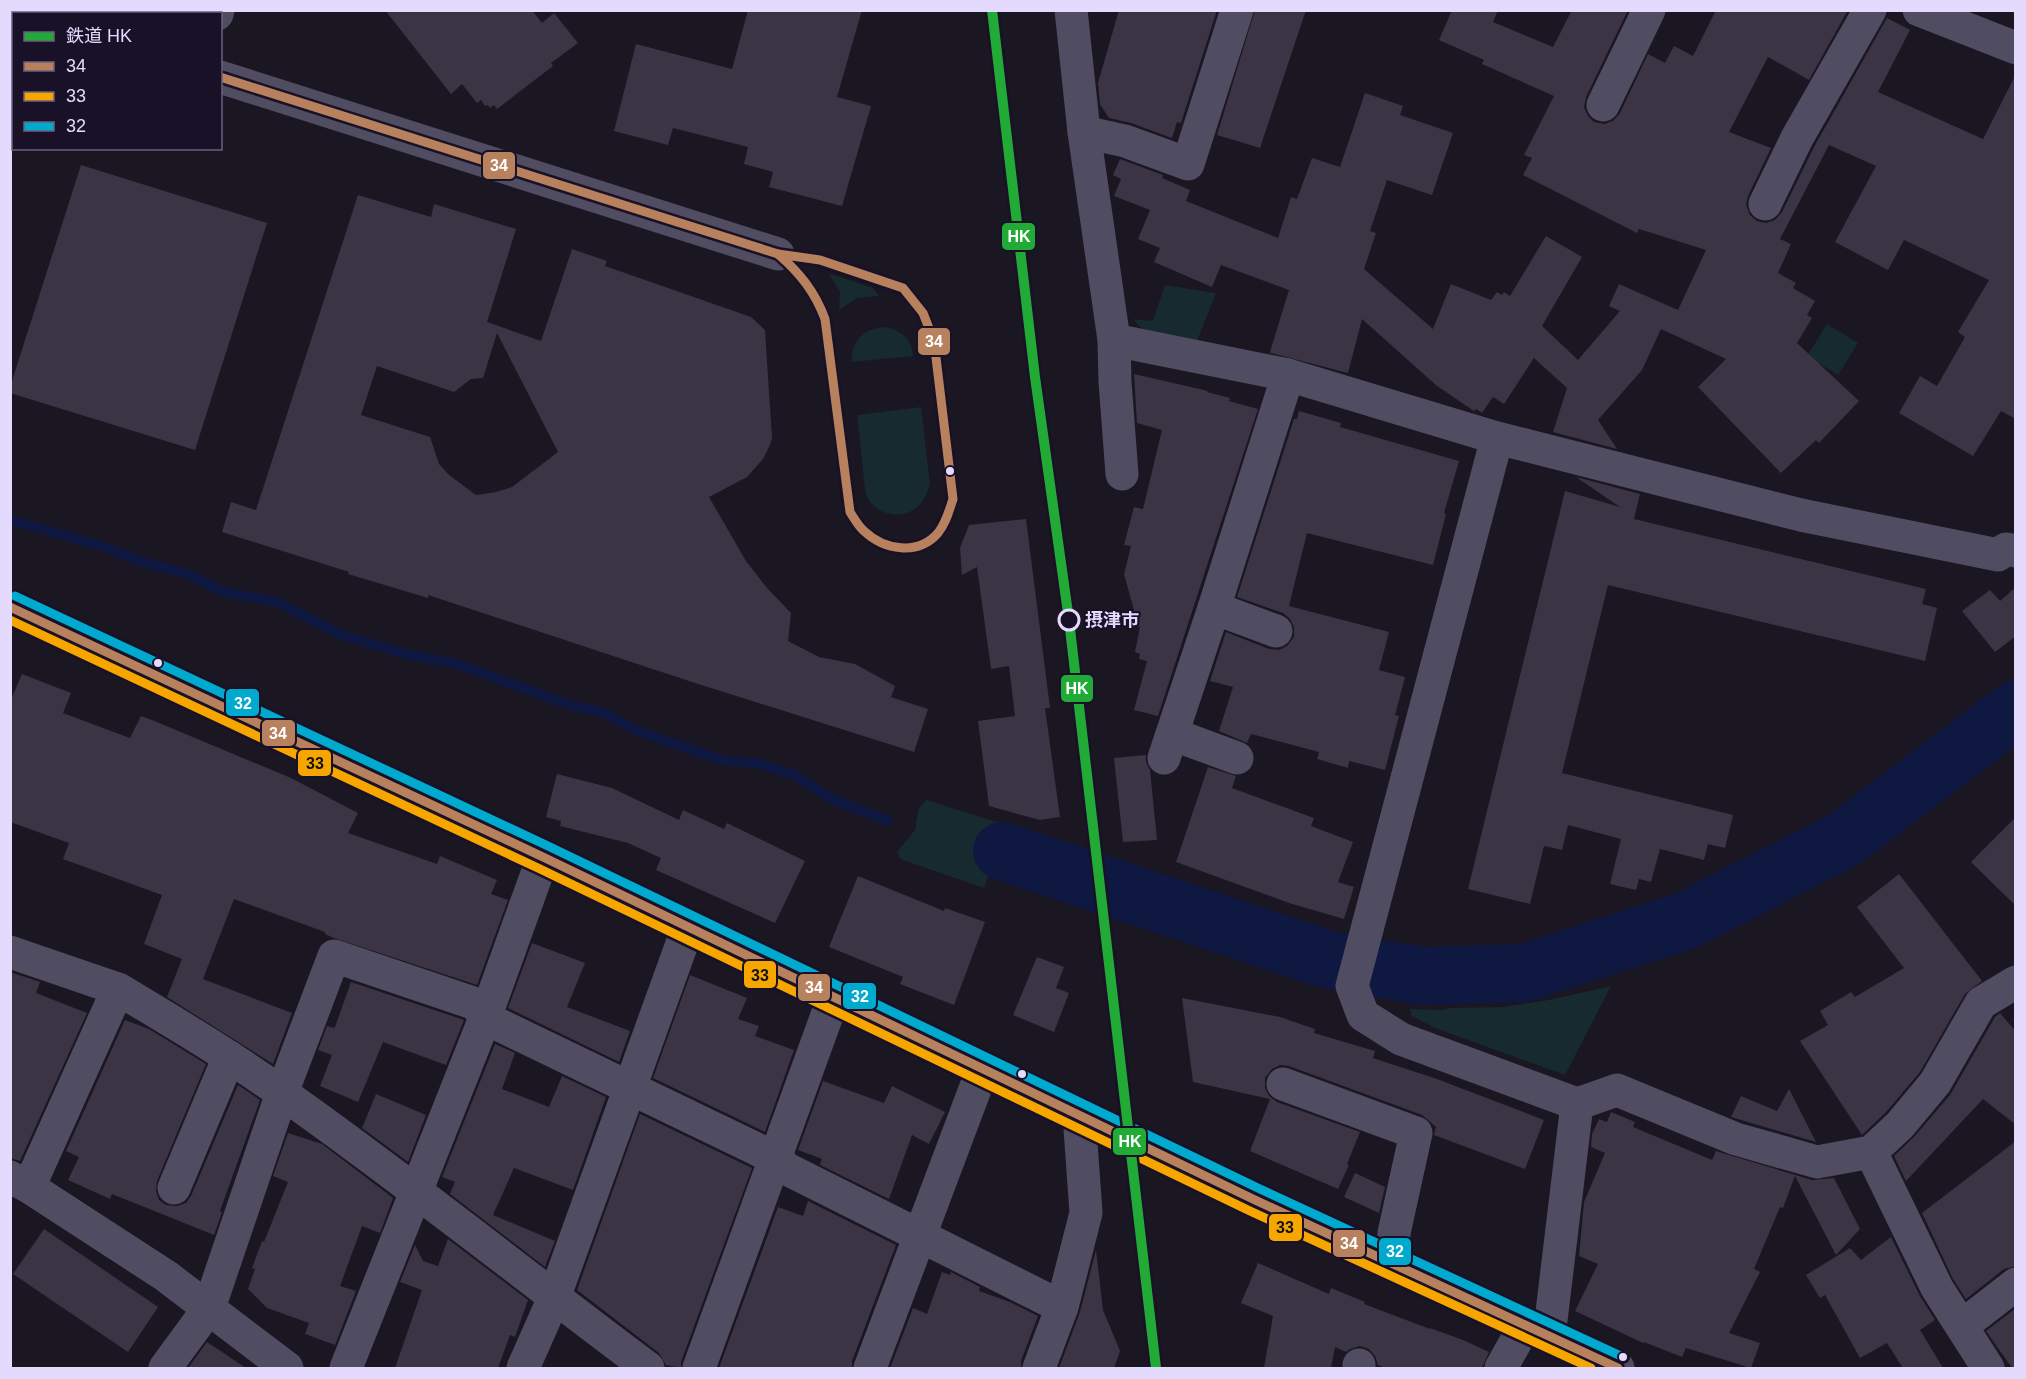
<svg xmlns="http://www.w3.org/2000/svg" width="2026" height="1379" font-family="Helvetica,'Noto Sans JP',sans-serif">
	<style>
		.green { fill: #162a2f }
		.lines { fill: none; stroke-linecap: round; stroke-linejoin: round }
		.stream { stroke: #0f1841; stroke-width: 10 }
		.river { stroke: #0f1841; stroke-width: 58 }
		.building { fill: #3a3444; fill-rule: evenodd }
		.minor { stroke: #504c62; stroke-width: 33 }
		.bus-1-casing { stroke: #191127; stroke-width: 14 }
		.bus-2-casing { stroke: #191127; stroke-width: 14 }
		.bus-3-casing { stroke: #191127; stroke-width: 14 }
		.bus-1 { stroke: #b6815c; stroke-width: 9 }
		.bus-2 { stroke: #f7a600; stroke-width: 9 }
		.bus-3 { stroke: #00a9ce; stroke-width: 9 }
		.rail-1-casing { stroke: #191127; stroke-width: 15 }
		.rail-1 { stroke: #21ab36; stroke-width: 10 }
		.bus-dot { fill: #e4dafd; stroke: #191127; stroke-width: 2 }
		.stop-dot { fill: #191127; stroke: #e4dafd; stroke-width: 3 }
		.labels { text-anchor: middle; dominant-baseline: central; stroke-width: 4.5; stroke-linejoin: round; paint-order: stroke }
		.stop-label { font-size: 18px; font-weight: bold; fill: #e4dafd; stroke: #191127; text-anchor: start }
		.line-badge { stroke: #191127; stroke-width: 2 }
		.badge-label { font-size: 16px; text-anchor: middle; font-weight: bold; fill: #fff }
		.pale-badge-label { font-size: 16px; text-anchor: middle; font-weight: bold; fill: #111 }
	</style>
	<rect width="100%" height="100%" fill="#1a1622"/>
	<g class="green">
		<path d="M828,273L873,288L879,296L857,298L839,310L840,291Z"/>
		<path d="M1165,285L1216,293L1197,341L1142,329L1133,319L1153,321Z"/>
		<path d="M1827,324L1858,343L1838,375L1807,356Z"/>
		<path d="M885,327C901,330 912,339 913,356L852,362C850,342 865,327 885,327Z"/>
		<path d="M921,407L930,483C927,496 921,507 909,512C893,519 872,511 866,494C864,487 864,478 863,471C861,452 859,434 857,415Z"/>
		<path d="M927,800L1006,825L984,888L900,859L897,852L915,830L919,808Z"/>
		<path d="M1611,986L1565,1075L1435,1028L1412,1016L1410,1009L1444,1010L1450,1008L1503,1007L1549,1000Z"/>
	</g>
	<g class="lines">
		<path class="stream" d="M10,520L105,547L142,562L188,574L222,592L278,602L341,635L406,654L457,664L572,706L605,713L635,730L721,760L758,763L794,775L832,799L888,821"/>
		<path class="river" d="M1002,851L1326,959L1422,976L1524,973L1685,921L1845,839L2016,709"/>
	</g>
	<g class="building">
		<path d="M385,10H532L542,23L554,13L578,43L551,63L553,66L497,109L494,105L490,108L488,105L485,106L481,100L477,103L462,84L451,94Z"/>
		<path d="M748,10H862L837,97L871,106L842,206L769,187L773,172L744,164L748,147L673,128L668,145L614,131L636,44L732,69Z"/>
		<path d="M1119,10H1217L1181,123L1177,122L1172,138L1131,123L1109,118L1100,104L1098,83Z"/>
		<path d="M1255,10H1306L1260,148L1217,135Z"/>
		<path d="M1452,10H1498L1493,22L1553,47L1572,10H1628L1586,97L1584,107L1588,116L1594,122L1604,124L1613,121L1620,113L1648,54L1665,63L1674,46L1693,56L1716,10H1848L1809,80L1768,57L1729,132L1771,148L1748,196L1746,205L1750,215L1757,221L1766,223L1775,220L1782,212L1814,147L1887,18L1910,30L1878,92L1983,139L2016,74V419L2001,411L1973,456L1899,413L1920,376L1937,386L1965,337L1958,332L1989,280L1904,240L1888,270L1835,242L1876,166L1829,145L1780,239L1791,244L1778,273L1796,283L1793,288L1815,301L1807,315L1812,318L1797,343L1859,401L1819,443L1816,440L1781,473L1698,387L1726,359L1661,329L1642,370L1598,420L1617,449L1553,432L1567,388L1534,358L1504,404L1493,397L1482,413L1476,409L1474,411L1437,386L1362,319L1348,373L1271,353L1270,352L1289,290L1221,265L1212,287L1154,262L1160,248L1138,239L1150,210L1114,196L1121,179L1113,175L1120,159L1163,175L1162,178L1190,190L1186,201L1278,238L1291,197L1297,199L1312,158L1340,167L1365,93L1403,106L1400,115L1453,133L1432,195L1387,180L1370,231L1376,233L1364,269L1433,329L1451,284L1491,300L1497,292L1502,295L1504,292L1510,296L1546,236L1582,257L1542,326L1578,360L1620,311L1609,306L1619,284L1678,310L1706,250L1639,229L1637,233L1523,175L1532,158L1524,155L1554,96L1482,64L1484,60L1439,40Z"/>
		<path d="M81,165L267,223L195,450L10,393V387Z"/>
		<path d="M358,195L431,217L434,204L516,229L487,322L541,341L572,249L607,261L605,266L751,317L765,330L772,438L770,445L763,459L747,477L709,497L746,561L767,588L791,613L788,641L819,657L855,664L895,686L891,697L928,709L914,752L692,682L428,595V598L348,574L349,572L222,532L231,502L256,510ZM497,333L558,452L512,487L496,492L476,495L449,475L439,464L430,437L361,415L377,366L454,392L471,379L483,378Z"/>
		<path d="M1134,374L1208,391L1207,392L1230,398L1229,401L1258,409L1158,716L1134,710L1147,661L1139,659L1140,654L1135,652L1140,627L1130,625L1134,610L1124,574L1131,546L1124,545L1134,507L1143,509L1162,430L1137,423Z"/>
		<path d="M1299,411L1341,423L1340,427L1459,461L1444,513L1446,514L1433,565L1307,533L1289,606L1389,632L1379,670L1405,677L1395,715L1399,716L1385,770L1349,761L1348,768L1317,759L1319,752L1251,734L1247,743L1219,731L1233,687L1210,681L1226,632L1269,649L1279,650L1287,646L1294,637V627L1290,619L1283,613L1237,597L1294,419H1297Z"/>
		<path d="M1576,477L1640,494L1634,519L1926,589L1922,604L1937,608L1925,661L1608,585L1562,773L1733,815L1725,848L1708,844L1704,860L1660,849L1651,882L1639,879L1636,890L1610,884L1621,839L1568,825L1562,850L1544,846L1530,904L1468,889L1565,491L1620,507Z"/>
		<path d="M1026,519L1050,708H1045L1060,817L1040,820L989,806L978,721L1015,716L1009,666L991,669L977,567L962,575L960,548L969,525Z"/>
		<path d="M2016,587V636L1995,652L1962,611L1990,590L2000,601Z"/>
		<path d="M22,674L71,693L63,713L130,738L141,716L152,720L291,778L358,813L348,833L437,864L440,856L497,880L491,894L508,900L477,985L334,938L325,934V932L234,899L203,979L292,1013L273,1064L167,997L182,959L144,944L162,895L63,859L69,843L10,822V702Z"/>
		<path d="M1146,755V762L1150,770L1157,840L1123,842L1114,758Z"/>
		<path d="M1208,767L1236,776L1232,788L1314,818L1311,826L1353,842L1338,882L1354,887L1344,919L1289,903L1176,862Z"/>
		<path d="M557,774L612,788L679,820L683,810L724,829L727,823L805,861L775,923L656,870L661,858L628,843L560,826L561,821L546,817Z"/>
		<path d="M2016,817V906L1971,862Z"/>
		<path d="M1899,874L1982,981L1965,994L1920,1072L1886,1112L1862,1135L1800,1041L1828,1025L1820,1011L1851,992L1855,997L1904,968L1857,907Z"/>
		<path d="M858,876L944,911L945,908L985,922L954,1005L900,984L903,977L829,947Z"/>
		<path d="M532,943L585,963L567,1007L630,1031L619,1062L508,1008Z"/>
		<path d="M1037,957L1064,967L1056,988L1069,993L1054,1032L1013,1015Z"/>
		<path d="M10,972L40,982L36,993L87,1013L20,1161L10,1158Z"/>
		<path d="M690,975L747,998L738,1019L759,1026L755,1036L794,1050L765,1132L653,1078Z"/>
		<path d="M351,982L464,1020L446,1065L383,1042L358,1102L320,1086L332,1055L318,1050L327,1026L334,1028L335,1027Z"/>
		<path d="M1182,998L1280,1017L1315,1029L1314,1033L1375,1051L1373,1058L1437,1079L1544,1120L1525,1169L1434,1135L1436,1127L1422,1115L1289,1066L1280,1065L1272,1069L1265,1078V1088L1269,1096L1277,1102L1360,1132L1347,1164L1349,1165L1338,1189L1250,1151L1270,1099L1193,1082Z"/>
		<path d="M2000,1013L2016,1032V1125L1983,1099L1906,1181L1894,1156L1914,1137L1950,1095L1995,1017Z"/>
		<path d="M125,1020L149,1029L206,1064L157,1181L156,1191L159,1200L166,1205L177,1206L186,1203L191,1196L238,1085L260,1100L220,1211L222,1212L214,1235L112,1194L110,1199L68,1180L79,1157L66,1151Z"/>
		<path d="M495,1044L515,1053L502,1089L549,1107L562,1076L606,1097L573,1190L514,1168L493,1215L555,1241L545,1267L450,1194L455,1182L442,1177Z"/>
		<path d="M823,1081L884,1103L892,1086L945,1112L929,1144L912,1135L889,1199L820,1165L822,1159L798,1150Z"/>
		<path d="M1789,1089L1816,1142L1731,1117L1741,1096L1777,1111Z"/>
		<path d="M376,1094L426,1115L408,1162L362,1128Z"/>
		<path d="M1611,1112L1635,1122L1633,1127L1712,1160L1716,1151L1812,1180L1834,1178L1860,1229L1836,1255L1795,1176L1783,1208L1780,1207L1754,1269L1760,1272L1729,1333L1760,1343L1751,1368L1686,1348L1682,1357L1644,1342L1643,1343L1575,1311L1598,1264L1579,1256L1584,1202L1605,1153L1591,1147L1592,1134L1599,1119L1607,1122Z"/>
		<path d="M640,1114L752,1168L681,1362V1368L666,1365L659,1353L577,1290Z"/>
		<path d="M288,1133L322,1144L393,1198L380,1233L362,1226L340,1286L356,1291L335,1345L305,1334L309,1323L267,1308L248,1289L255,1269L252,1268L262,1241L264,1242L288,1182L273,1176Z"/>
		<path d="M2016,1141V1266L2004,1269L1966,1299L1953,1279L1922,1213Z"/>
		<path d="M1355,1173L1385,1187L1379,1213L1344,1197Z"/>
		<path d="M808,1201L896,1245L852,1361V1368H719L778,1207L803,1216Z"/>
		<path d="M44,1229L158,1307L128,1352L13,1274Z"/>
		<path d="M1891,1237L1920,1296L1935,1320L1920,1330L1943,1368H1903L1887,1343L1860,1358L1825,1295L1820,1298L1806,1275L1850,1248L1861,1260Z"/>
		<path d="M448,1239L528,1300L515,1337L510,1335L498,1368H395L422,1290L400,1282L415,1245L423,1261L438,1266Z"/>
		<path d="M1096,1250L1103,1310L1120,1351L1114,1368H1059L1080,1312Z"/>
		<path d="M1258,1263L1329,1294L1331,1288L1365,1302L1364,1304L1430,1329V1328L1463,1340L1489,1352L1482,1368H1386L1378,1365L1375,1356L1369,1349L1360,1346L1350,1349L1346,1352L1335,1347L1331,1368H1264L1273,1316L1241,1303Z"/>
		<path d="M942,1272L950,1275L951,1272L980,1287L979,1291L1010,1302L1038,1316L1021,1361V1368H890L913,1308L927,1314Z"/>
		<path d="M2016,1308V1368H2012L1986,1331Z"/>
		<path d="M207,1342L246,1368H188Z"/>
	</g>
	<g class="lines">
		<g class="minor">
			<path d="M12,10L21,14"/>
			<path d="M1071,10L1084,132L1114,340L1288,375L1497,438L1352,986L1363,1015L1401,1039L1577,1104L1549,1337"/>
			<path d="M1919,10L2016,48"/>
			<path d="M217,14L218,10"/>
			<path d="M220,77L778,254"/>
			<path d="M1603,105L1649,10"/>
			<path d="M1084,132L1125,141L1188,164L1237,10"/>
			<path d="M1765,204L1797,138L1870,10"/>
			<path d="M1114,340L1115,382L1122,474"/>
			<path d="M1497,438L1801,515L1998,555L2006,549L2016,551"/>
			<path d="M10,607L543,857L1255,1200L1618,1368"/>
			<path d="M1214,608L1276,631"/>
			<path d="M1172,734L1237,758"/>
			<path d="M1164,758L1214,608L1288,375"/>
			<path d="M10,952L118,989"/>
			<path d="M1283,1084L1416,1133L1394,1233L1392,1263"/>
			<path d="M1577,1104L1617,1090L1736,1139L1817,1162L1871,1152L1900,1125L1935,1083L1981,1003L2016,982"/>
			<path d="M1871,1152L1937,1288L1988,1368"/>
			<path d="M10,1177L29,1187L166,1276L287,1368"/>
			<path d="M29,1187L118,989C173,1022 229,1055 282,1093C407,1181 526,1277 648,1368"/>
			<path d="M174,1188L229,1057"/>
			<path d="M1962,1326L2016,1284"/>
			<path d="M165,1368L209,1308L282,1093L334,956L476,1004L485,1018L775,1158L787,1169L1062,1307"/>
			<path d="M346,1368L485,1018L543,857"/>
			<path d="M523,1368L554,1298L688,927"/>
			<path d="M699,1368L834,996"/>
			<path d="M870,1368L983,1068"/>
			<path d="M1039,1368L1062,1307L1086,1213L1079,1115"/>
			<path d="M1359,1368V1365"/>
			<path d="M1501,1368L1525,1325"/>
		</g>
		<g class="bus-1-casing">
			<g id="bus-1">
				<path d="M220,77L778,254"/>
				<path d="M778,254L820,260L903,288L923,313L934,341L953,499C949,511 946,523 938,533C918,556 884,550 864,531C858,526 854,518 850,512L825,319C815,292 800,273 778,254Z"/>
				<path d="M10,607L543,857L1255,1200L1618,1368"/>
			</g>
		</g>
		<g class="bus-2-casing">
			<path id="bus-2" d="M10,620L538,868L1250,1211L1591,1368"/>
		</g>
		<g class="bus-3-casing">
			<path id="bus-3" d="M15,596L548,846L1260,1189L1623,1357"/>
		</g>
		<use href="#bus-1" class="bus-1"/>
		<use href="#bus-2" class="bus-2"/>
		<use href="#bus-3" class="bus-3"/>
		<g class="rail-1-casing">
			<path id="rail-1" d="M992,10L1035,377L1069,620L1156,1368"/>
		</g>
		<use href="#rail-1" class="rail-1"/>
	</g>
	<g class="bus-dot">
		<circle cx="950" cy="471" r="5"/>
		<circle cx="158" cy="663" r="5"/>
		<circle cx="1022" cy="1074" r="5"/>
		<circle cx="1623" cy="1357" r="5"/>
	</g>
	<circle class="stop-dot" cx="1069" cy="620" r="10"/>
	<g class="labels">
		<g class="stop-label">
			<text x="1085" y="620">摂津市</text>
		</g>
	</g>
	<g class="line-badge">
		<rect x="482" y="151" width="34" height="29" rx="6" fill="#b6815c"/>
		<rect x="1001" y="222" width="35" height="29" rx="6" fill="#21ab36"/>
		<rect x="917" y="327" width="34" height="29" rx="6" fill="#b6815c"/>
		<rect x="1060" y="674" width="34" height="29" rx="6" fill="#21ab36"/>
		<rect x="225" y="688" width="35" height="29" rx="6" fill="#00a9ce"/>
		<rect x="261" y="719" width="35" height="28" rx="6" fill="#b6815c"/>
		<rect x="297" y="749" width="35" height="28" rx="6" fill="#f7a600"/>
		<rect x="743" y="960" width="34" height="29" rx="6" fill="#f7a600"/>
		<rect x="797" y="973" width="34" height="29" rx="6" fill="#b6815c"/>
		<rect x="842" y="982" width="35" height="28" rx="6" fill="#00a9ce"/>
		<rect x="1112" y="1127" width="35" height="29" rx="6" fill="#21ab36"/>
		<rect x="1268" y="1213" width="35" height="29" rx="6" fill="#f7a600"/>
		<rect x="1332" y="1229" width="34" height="29" rx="6" fill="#b6815c"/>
		<rect x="1378" y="1237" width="34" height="29" rx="6" fill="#00a9ce"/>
	</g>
	<g class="badge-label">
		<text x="499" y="171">34</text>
		<text x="1019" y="242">HK</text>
		<text x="934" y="347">34</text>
		<text x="1077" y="694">HK</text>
		<text x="243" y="709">32</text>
		<text x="278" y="739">34</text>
		<text x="814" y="993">34</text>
		<text x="860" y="1002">32</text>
		<text x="1130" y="1147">HK</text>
		<text x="1349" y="1249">34</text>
		<text x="1395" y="1257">32</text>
	</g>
	<g class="pale-badge-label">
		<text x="315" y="769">33</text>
		<text x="760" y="981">33</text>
		<text x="1285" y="1233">33</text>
	</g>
	<rect width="2026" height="1379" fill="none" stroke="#e4dafd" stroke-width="24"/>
	<rect x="12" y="12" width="210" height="138" fill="#191127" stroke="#6a617d" stroke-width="1.5"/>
	<rect x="24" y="32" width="30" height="9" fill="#21ab36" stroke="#6a617d" stroke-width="1.5"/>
	<text x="66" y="42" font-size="18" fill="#e4dafd">鉄道 HK</text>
	<rect x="24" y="62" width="30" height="9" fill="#b6815c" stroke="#6a617d" stroke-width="1.5"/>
	<text x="66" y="72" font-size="18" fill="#e4dafd">34</text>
	<rect x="24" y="92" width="30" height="9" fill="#f7a600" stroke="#6a617d" stroke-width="1.5"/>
	<text x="66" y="102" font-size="18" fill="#e4dafd">33</text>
	<rect x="24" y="122" width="30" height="9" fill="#00a9ce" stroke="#6a617d" stroke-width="1.5"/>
	<text x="66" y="132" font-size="18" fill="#e4dafd">32</text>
</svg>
